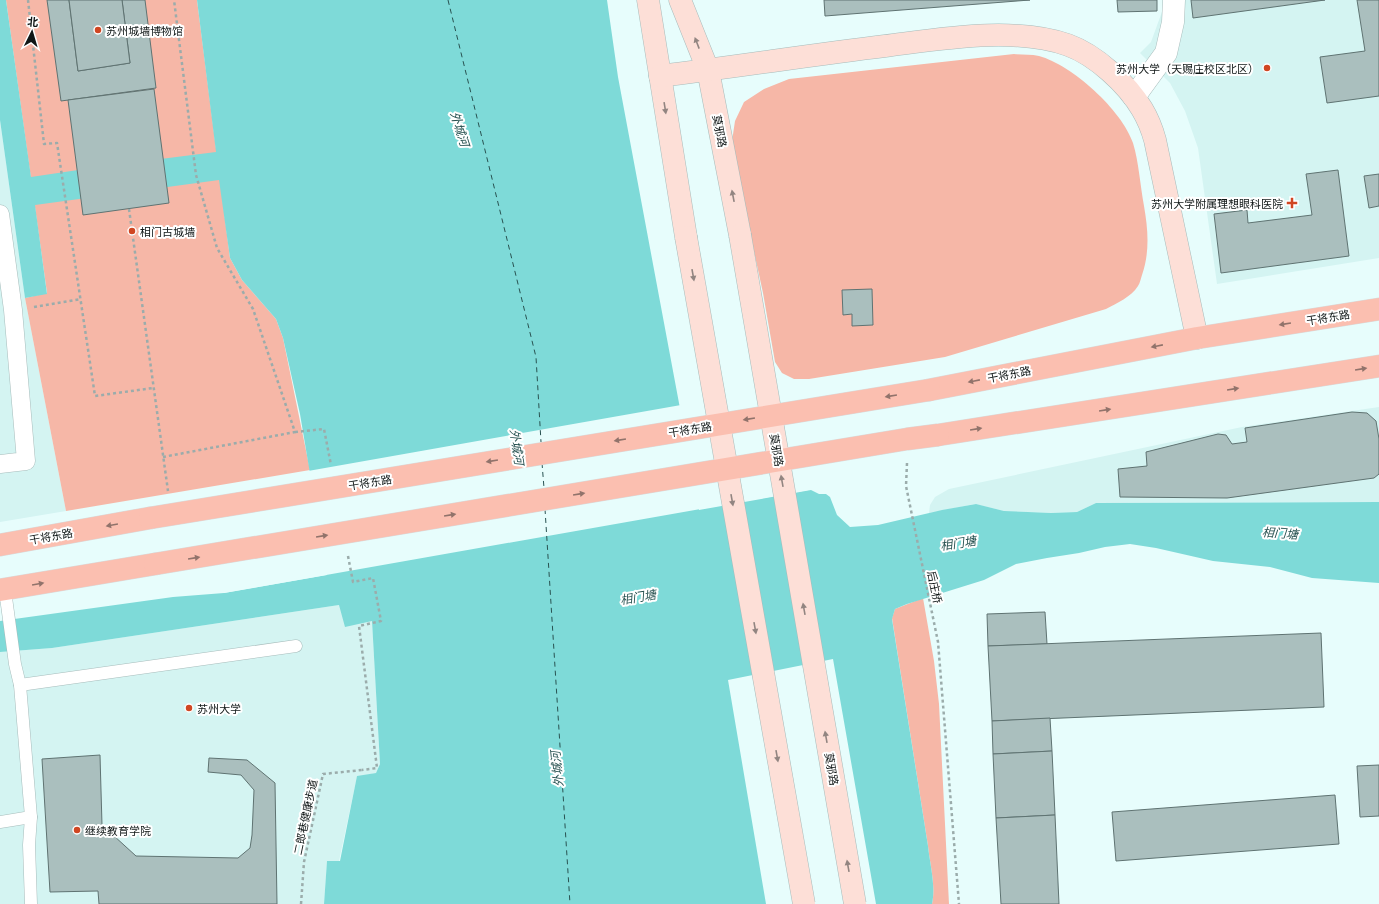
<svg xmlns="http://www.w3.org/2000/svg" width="1379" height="904" font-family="'Golos Text','Noto Sans SC',sans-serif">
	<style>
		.built { fill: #d4f4f2 }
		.green { fill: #f6b7a7 }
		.water { fill: #7edad8 }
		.pier { fill: #e7fdfc }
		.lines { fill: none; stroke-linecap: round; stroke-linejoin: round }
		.ferry { stroke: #285251; stroke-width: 1; stroke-dasharray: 5 4; stroke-linecap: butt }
		.building { fill: #aabfbe; stroke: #5f7372 }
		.service-casing { stroke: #a7bcbb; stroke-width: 13 }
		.pedestrian-casing { stroke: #a7bcbb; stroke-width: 19 }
		.minor-casing { stroke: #a7bcbb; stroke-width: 23 }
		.secondary-casing { stroke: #a7bcbb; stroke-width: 23 }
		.primary-casing { stroke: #d9dada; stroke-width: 23 }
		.path { stroke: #9bacab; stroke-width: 2.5; stroke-dasharray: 3 3; stroke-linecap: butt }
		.service { stroke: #fff; stroke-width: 12 }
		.pedestrian { stroke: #fff; stroke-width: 18 }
		.minor { stroke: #fff; stroke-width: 22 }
		.secondary { stroke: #fddfd7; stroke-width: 22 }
		.primary { stroke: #fbbfb0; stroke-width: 22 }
		.secondary-bridge-casing { stroke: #a7bcbb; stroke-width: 23; stroke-linecap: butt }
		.primary-bridge-casing { stroke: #d9dada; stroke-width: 23; stroke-linecap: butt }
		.path-bridge { stroke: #9bacab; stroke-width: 2.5; stroke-dasharray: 3 3; stroke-linecap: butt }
		.secondary-bridge { stroke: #fddfd7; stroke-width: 22 }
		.primary-bridge { stroke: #fbbfb0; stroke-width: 22 }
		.oneway { fill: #928581 }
		.oneway2 { fill: #91736b }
		.poi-dot { fill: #d04622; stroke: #fff; stroke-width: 1.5 }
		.labels { text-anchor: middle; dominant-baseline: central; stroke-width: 4; stroke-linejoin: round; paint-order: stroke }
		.poi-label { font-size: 11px; fill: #101717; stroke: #fff; text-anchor: start }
		.street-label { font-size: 11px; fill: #101717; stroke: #fff }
		.water-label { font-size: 12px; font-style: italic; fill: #285251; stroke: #fff }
	</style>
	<rect width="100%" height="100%" fill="#e7fdfc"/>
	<g class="built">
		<path d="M1163,0H1379V258L1217,284L1198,148L1185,111L1170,83L1140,53L1151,42L1163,9Z"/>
		<path d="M0,120L25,298L66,511L0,522Z"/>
		<path d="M1379,407V502L1096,503L1077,512L1051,513L1004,511L975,504L929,513L930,505L935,497L949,489L1242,427Z"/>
		<path d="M339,605L372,621L380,764L376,773L357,777L339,861L327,862L324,904H0V652L52,648Z"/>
	</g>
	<g class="green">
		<path d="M6,0H197L230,258L242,280L276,319L283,338L310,470L66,511L25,298L47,293Z"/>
		<path d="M1014,54C1023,55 1031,54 1039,56C1072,65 1122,110 1133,143C1139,163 1140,185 1144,206C1148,229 1150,252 1142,275C1141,278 1140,283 1138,286C1131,297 1117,303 1106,309L945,357L809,379H794L782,373L775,362L763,293L736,168L732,141L735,121L744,102L764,89L789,79Z"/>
		<path d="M923,598L934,661L939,704L949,904H932C936,886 930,865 928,846L892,618L895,609Z"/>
	</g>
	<path class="water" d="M0,0H6L31,177L105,166L216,152L197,0H607L618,77L699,510L811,490L819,494H826L830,497L837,515L850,527L878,525L942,510L976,504L1004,511L1051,513L1077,512L1096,503L1379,502V583L1312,578L1270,567L1213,561L1156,548L1130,544L1105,547L1079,553L1047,558L1016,564L984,580L907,604L895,609L892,619L928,846C930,865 936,886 932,904H876L833,659L728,680L766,904H324L327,861H340L357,776L376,773L380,764L372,621L345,627L339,605L52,648L0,652V621L173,597L224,593L327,575L300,414L283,338L276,319L242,280L230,258L219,180L35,205L47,294L25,298L0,120Z"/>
	<path class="pier" d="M681,405L700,507L810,488L814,489L224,593V591L325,573L308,471Z"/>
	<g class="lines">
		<g class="ferry">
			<path d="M448,0L536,357L541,442"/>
			<path d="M542,463L544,488"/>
			<path d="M545,509L570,904"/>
		</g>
	</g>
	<g class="building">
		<path d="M47,0H69L78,71L130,63L122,0H145L156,88L61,101Z"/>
		<path d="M69,0H122L130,63L78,71Z"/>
		<path d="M824,0H1030L825,16Z"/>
		<path d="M1117,0H1157V11L1118,12Z"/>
		<path d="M1191,0H1325L1193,18Z"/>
		<path d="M1357,0H1379V96L1327,103L1320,57L1365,51Z"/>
		<path d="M154,89L169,203L83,215L68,100Z"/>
		<path d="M1338,170L1349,256L1221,273L1214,214L1247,210L1248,223L1312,215L1306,174Z"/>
		<path d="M1379,174V206L1369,208L1364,176Z"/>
		<path d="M872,289L873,325L852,326V314L843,315L842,290Z"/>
		<path d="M1352,412L1367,413L1376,421L1379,439V474L1374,478L1227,498L1120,497L1118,469L1147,466L1146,452L1218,434L1226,435L1232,444L1247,442L1245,428Z"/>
		<path d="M1045,612L1047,644L988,646L987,614Z"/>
		<path d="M1321,633L1324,707L992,721L988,646Z"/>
		<path d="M1050,718L1052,751L993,754L992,721Z"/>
		<path d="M1052,751L1055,815L996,818L993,754Z"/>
		<path d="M100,755L102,825L136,856L238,858L250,848L252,835L254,790L241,775L208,772L209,758L247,760L275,783L277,904H99L98,891L50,892L42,759Z"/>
		<path d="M1379,765V816L1360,817L1357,766Z"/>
		<path d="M1335,795L1339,844L1116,861L1112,812Z"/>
		<path d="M1055,815L1059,904H1001L996,818Z"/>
	</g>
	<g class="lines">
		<g class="service-casing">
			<g id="service">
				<path d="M5,590L15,664L20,685L31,817L29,845L31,904"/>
				<path d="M20,685L296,646"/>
				<path d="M0,822L31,817"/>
			</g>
		</g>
		<g class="pedestrian-casing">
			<path id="pedestrian" d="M0,214L13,310L26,461L0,464"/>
		</g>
		<g class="minor-casing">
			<path id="minor" d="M1134,97L1166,53L1173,22L1174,0"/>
		</g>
		<g class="secondary-casing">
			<g id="secondary">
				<path d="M648,0L686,237"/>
				<path d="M680,0L708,70L740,235"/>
				<path d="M660,76C735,67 810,55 885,46C941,39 1013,26 1068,45C1096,55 1127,84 1142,109C1148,119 1152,129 1155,140L1197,338"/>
			</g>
		</g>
		<g class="primary-casing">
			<g id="primary">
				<path d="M929,390L1197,338L1379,309"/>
				<path d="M938,435L1379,366"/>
				<path d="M0,545L150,518"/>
				<path d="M0,590L155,564"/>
			</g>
		</g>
		<g class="path">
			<path d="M28,0L44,144L57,143L95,396L153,388"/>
			<path d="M129,209L168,491"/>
			<path d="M34,307L81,299"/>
			<path d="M163,457L295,432L253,309L217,248L196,175L174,0"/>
			<path d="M907,463L906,486L938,642L959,904"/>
			<path d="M301,904L304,862L323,774L362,770"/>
		</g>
		<use href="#service" class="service"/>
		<use href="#pedestrian" class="pedestrian"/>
		<use href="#minor" class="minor"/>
		<use href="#secondary" class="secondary"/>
		<use href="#primary" class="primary"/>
		<g class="secondary-bridge-casing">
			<g id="secondary-bridge">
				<path d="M740,235L855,904"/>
				<path d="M686,237L804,904"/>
			</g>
		</g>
		<g class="primary-bridge-casing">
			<g id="primary-bridge">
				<path d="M150,518L929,390"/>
				<path d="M155,564L907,439L938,435"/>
			</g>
		</g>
		<g class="path-bridge">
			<path d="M295,432L324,429L331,465"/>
			<path d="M348,556L353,582L373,578L381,621L359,626L377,768L362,770"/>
		</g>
		<use href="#secondary-bridge" class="secondary-bridge"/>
		<use href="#primary-bridge" class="primary-bridge"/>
	</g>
	<defs><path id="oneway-solid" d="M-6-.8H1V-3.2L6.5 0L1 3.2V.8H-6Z"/></defs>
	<g class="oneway">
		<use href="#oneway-solid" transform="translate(697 43) rotate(-111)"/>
		<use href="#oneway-solid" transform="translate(665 108) rotate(81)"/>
		<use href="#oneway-solid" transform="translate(733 196) rotate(-101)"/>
		<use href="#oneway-solid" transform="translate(693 275) rotate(80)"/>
		<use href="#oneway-solid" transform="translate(782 481) rotate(-100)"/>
		<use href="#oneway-solid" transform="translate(732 500) rotate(80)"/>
		<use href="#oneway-solid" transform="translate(804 609) rotate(-100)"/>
		<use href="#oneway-solid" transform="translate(755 628) rotate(80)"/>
		<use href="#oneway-solid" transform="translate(826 737) rotate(-100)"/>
		<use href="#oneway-solid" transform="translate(777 756) rotate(80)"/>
		<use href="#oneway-solid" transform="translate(848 866) rotate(-100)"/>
	</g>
	<g class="oneway2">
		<use href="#oneway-solid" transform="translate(1285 324) rotate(171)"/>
		<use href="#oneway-solid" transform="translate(1157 346) rotate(169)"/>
		<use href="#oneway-solid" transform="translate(1361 369) rotate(-9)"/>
		<use href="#oneway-solid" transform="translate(974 381) rotate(169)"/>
		<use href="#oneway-solid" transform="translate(1233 389) rotate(-9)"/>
		<use href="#oneway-solid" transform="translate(891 396) rotate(171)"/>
		<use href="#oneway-solid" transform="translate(1105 410) rotate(-9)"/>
		<use href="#oneway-solid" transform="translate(749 419) rotate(171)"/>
		<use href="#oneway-solid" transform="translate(976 429) rotate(-9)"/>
		<use href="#oneway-solid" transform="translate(620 440) rotate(171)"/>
		<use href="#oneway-solid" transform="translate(492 461) rotate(171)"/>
		<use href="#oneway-solid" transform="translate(579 494) rotate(-9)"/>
		<use href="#oneway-solid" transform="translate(450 515) rotate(-9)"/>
		<use href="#oneway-solid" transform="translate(112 525) rotate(170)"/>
		<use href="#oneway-solid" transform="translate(322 536) rotate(-9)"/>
		<use href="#oneway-solid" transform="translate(194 558) rotate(-9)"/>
		<use href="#oneway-solid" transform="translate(38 584) rotate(-10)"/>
	</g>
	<g class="poi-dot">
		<circle cx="98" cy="30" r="4"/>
		<circle cx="1267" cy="68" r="4"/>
		<path d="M1290 197h4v4h4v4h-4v4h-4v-4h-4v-4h4z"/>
		<circle cx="132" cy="231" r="4"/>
		<circle cx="189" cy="708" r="4"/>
		<circle cx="77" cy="830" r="4"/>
	</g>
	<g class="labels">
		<g class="poi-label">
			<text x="106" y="30">苏州城墙博物馆</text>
			<text x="1259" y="68" text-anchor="end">苏州大学（天赐庄校区北区）</text>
			<text x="1283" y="203" text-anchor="end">苏州大学附属理想眼科医院</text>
			<text x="140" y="231">相门古城墙</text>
			<text x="197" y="708">苏州大学</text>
			<text x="85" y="830">继续教育学院</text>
		</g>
		<g class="street-label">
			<text transform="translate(720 131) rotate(79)">莫邪路</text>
			<text transform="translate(1328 317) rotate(-9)">干将东路</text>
			<text transform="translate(1009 374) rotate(-11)">干将东路</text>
			<text transform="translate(690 429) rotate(-9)">干将东路</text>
			<text transform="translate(777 450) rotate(80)">莫邪路</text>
			<text transform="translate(370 482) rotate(-9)">干将东路</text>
			<text transform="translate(51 536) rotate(-10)">干将东路</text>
			<text transform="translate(935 587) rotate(78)">后庄桥</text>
			<text transform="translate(832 769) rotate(80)">莫邪路</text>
			<text transform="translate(305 817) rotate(-78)">二郎巷健康步道</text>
		</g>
		<g class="water-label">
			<text transform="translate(460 129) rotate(72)">外城河</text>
			<text transform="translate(517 447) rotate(82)">外城河</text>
			<text transform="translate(1280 533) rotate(4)">相门塘</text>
			<text transform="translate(958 543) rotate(-9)">相门塘</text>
			<text transform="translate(638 597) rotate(-10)">相门塘</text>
			<text transform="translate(557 769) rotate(-96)">外城河</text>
		</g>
	</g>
	<g transform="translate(32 32) rotate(5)" stroke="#ffffff" stroke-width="3" paint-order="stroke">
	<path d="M0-3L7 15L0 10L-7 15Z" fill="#101717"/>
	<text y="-6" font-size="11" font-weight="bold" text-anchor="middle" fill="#101717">北</text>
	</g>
</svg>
